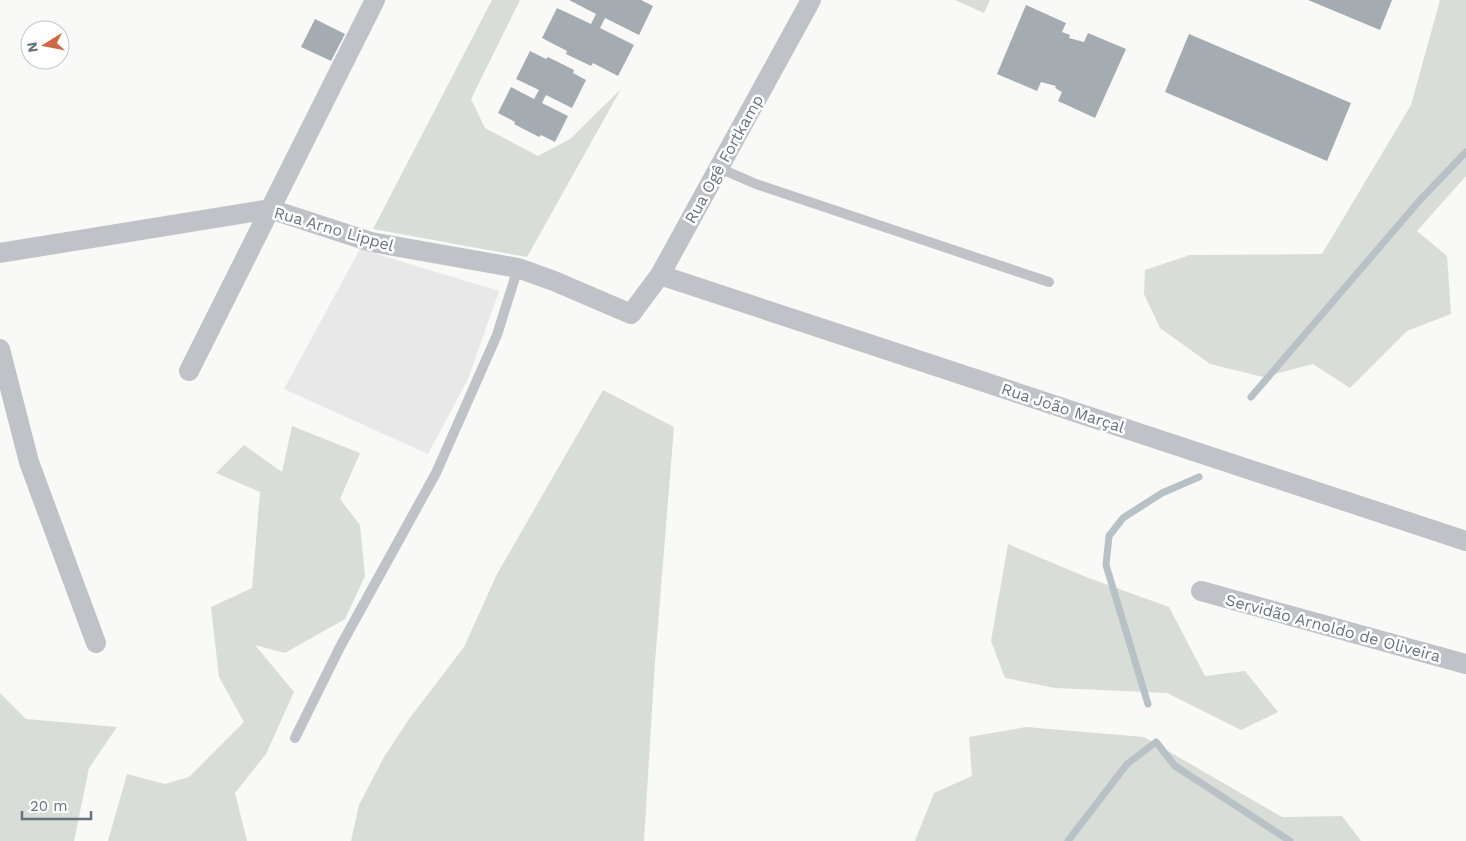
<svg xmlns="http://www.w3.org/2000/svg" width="1466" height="841" font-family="'Work Sans',sans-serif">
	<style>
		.built { fill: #e7e8e7 }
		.green { fill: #d9ddd7 }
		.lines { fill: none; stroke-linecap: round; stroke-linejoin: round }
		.stream { stroke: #b8c1c6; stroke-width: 7 }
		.building { fill: #a4acb1 }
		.lane { stroke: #bfc2c6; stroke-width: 10 }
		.street { stroke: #bfc2c6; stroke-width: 20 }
		.labels { text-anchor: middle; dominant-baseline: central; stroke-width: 5; stroke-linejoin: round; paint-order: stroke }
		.street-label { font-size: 16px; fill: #67747e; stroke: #fff }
	</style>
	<rect width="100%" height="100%" fill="#f9f9f7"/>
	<path class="built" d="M360,249L499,291L468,379L428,454L284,389Z"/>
	<g class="green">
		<path d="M492,0H520L471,99L485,128L538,156L570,139L621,89L527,257L373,229Z"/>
		<path d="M955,0H990L984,13Z"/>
		<path d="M1440,0H1466V176L1417,231L1447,256L1451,314L1407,331L1350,388L1313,364L1263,377L1210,364L1160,328L1144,294L1145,270L1190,255L1322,254L1411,105Z"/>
		<path d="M603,390L674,427L655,662L644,841H351L359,805L384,757L409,719L464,647L497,574Z"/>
		<path d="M292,426L360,453L340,499L360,525L365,576L345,619L285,653L255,645L294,692L266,754L235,793L247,841H108L127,774L165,784L189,777L244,722L219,677L211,607L252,588L260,492L216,473L244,445L282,472Z"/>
		<path d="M1008,544L1086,577L1169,607L1205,676L1245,671L1278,712L1241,730L1167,693L1055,688L1005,678L991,641Z"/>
		<path d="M0,693L26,719L117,727L89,768L74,841H0Z"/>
		<path d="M1026,727L1144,737L1282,817L1342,816L1361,841H915L934,793L972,776L969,737Z"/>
	</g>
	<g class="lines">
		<g class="stream">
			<path d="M1251,397L1420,200L1466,152"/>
			<path d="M1148,704L1106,565L1109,536L1123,518L1162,493L1199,477"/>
			<path d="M1068,841L1127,764L1156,742L1175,766L1290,841"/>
		</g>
	</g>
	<g class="building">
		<path d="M569,0H641L653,6L639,35L605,18L600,28L634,45L618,76L593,63L591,66L566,54L567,51L542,38L557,8L591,24L596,14Z"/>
		<path d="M1308,0H1392L1380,30Z"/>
		<path d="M1026,5L1066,23L1062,32L1070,35L1069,38L1084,42L1088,33L1126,49L1095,118L1058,101L1062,92L1055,88L1056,86L1041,82L1037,91L997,74Z"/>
		<path d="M315,19L345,34L331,61L301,47Z"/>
		<path d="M1189,34L1351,103L1327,161L1165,92Z"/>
		<path d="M530,51L546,59L548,57L574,70L573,73L586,80L572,108L546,95L542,103L568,116L555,142L541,135L539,137L514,124L515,122L498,113L511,87L534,99L539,90L516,79Z"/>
	</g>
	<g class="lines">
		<g class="lane">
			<path d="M719,168L756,184L1049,282"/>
			<path d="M295,738L340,647L436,473L497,335L518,268"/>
		</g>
		<g class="street">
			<path d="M0,253L270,209L371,242L518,268L554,281L631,314L660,275L811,0"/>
			<path d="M660,275L1466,541"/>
			<path d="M0,349L29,462L96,643"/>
			<path d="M189,371L375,0"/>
			<path d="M1201,591L1466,664"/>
		</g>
	</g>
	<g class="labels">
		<g class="street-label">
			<text transform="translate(724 159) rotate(-61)">Rua Ogê Fortkamp</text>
			<text transform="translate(334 229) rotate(16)">Rua Arno Lippel</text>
			<text transform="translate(1063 408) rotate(18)">Rua João Marçal</text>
			<text transform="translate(1333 628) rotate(15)">Servidão Arnoldo de Oliveira</text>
		</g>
	</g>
	<g transform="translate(45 45) rotate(260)"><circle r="24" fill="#ffffff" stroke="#c2c7cb"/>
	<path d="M0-4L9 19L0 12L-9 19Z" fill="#cd6943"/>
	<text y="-8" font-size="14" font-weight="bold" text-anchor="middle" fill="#67747e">N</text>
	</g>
	<path d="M22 811v8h69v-8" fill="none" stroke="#67747e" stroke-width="2.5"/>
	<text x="30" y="811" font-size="15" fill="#67747e" stroke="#ffffff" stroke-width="4" paint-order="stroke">20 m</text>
</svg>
